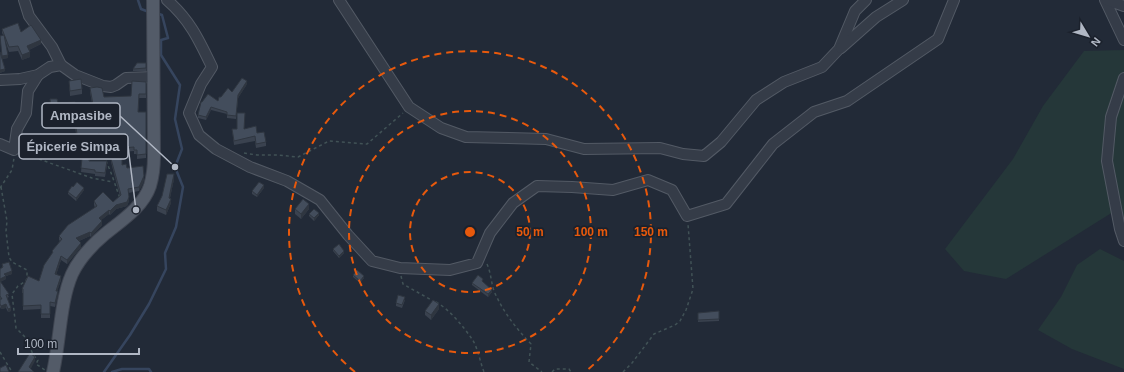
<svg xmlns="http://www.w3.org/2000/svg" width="1124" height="372" font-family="Helvetica,sans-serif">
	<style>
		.green { fill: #253739 }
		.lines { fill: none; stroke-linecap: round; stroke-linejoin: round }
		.stream { stroke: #36455e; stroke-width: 2.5 }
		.minor-casing { stroke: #535a65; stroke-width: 12 }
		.major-casing { stroke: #3f4551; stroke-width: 14 }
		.path { stroke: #415256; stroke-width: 1.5; stroke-dasharray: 3 3; stroke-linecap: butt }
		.minor { stroke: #353c48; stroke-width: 10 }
		.major { stroke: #535b68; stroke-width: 12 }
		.wall { fill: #3a424f }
		.shaded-wall { fill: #2f3640 }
		.building { fill: #434d5c; stroke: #2f3640 }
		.ring { fill: none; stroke: #e8590c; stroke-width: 2; stroke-dasharray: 7 5 }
		.centre { fill: #e8590c; stroke: #1b212c; stroke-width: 2 }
		.ring-label { font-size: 12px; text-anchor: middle; font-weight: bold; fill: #e8590c; stroke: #1b212c; stroke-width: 3.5; stroke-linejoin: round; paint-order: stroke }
		.leader { fill: none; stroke: #b0b7c4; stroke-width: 1.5 }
		.callout-dot { fill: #b0b7c4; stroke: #1b212c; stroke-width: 1.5 }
		.callout { fill: #1b212c; stroke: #b0b7c4; stroke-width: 1.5 }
		.callout-label { font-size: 13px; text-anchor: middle; font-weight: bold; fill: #b0b7c4 }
	</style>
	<rect width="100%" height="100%" fill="#222a37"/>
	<g class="green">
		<path d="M1124,50V219L1121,207L1006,279L964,271L945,249L1013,159L1043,106L1084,51Z"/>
		<path d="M1100,249L1124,261V369L1072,349L1038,330L1061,297L1077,265Z"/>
	</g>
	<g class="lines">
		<g class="stream">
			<path d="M138,0L141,9L149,12"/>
			<path d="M104,372L130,335L149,304L166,269L165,253L176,227L183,187L175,167L182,149L175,119L180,85L161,55V40L168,38L162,15L156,13"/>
			<path d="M112,372L122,369H149L151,372"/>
		</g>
		<g class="minor-casing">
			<g id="minor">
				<path d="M24,0L29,16L52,47L61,65"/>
				<path d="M167,0C190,20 199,40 212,67L201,84L189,113L199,135L216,149L250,167L287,181L320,200L348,235L372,261L400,268L450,270L477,263L490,233L513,203L537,186L572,187L613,190L648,180L672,190L687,216L726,204L773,144L814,112L847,101L938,39L954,0"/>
				<path d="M339,0L409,107L441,128L466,137L546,139L584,149L660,148L683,154L704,156L721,142L756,100L784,82L822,67L839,49L855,11L866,0"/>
				<path d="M1105,0L1124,40"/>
				<path d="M1107,0L1124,6"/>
				<path d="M841,48L876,17L903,0"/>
				<path d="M1124,78L1111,117L1107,161L1120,229L1124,241"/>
				<path d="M0,80L20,79L38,75L50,67L61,65L75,75L103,86L111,87L116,85L126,78L154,77"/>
				<path d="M0,144L14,150L17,129L26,113L28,91L38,75"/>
			</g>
		</g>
		<g class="major-casing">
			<path id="major" d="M53,372C60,342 60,301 72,274C79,259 92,245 105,234C121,221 143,207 150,186C153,176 154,166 154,156L153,0"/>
		</g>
		<g class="path">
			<path d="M102,124L104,110"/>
			<path d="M99,138C99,148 105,158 109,168C113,177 116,188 120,198"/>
			<path d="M22,153L92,178L113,182"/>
			<path d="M244,153L257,155H277L298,157L329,141L367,144L403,113"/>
			<path d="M1,187L7,221L6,231L9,257L12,262L27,270V278L26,281L18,286L12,294L16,328L27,339L33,355L38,360L36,364L45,370"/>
			<path d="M0,188L12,170L14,158"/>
			<path d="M487,264C491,273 491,282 494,291C503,312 516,328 531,344L529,362L542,372"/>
			<path d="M401,276L403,284L433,301"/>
			<path d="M436,302C450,310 463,326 472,339C478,348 480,362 484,372"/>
			<path d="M0,352L12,372"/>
			<path d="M552,372L555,369H569L571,372"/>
			<path d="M623,372L632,363L654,334L675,325L680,321L686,310L693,289L688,224"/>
		</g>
		<use href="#minor" class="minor"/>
		<use href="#major" class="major"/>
	</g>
	<g class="wall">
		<path d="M2,29L21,32L41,44L29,50L30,57L22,60L18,51L9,52L5,40L8,58L2,59L5,71L0,73V52L1,56L3,35L2,33Z"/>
		<path d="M146,63V71H133V69Z"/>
		<path d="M69,81L82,89V94L70,96Z"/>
		<path d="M146,82V98H139L138,112H146V158L137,159V154H134V151L122,152V165L144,180L139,191L128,193L129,201L127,206L116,209L110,215L109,214L101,220L102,225L91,237L90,236L79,241L81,247L67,264L61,260L56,275L61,280L57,291L58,295L55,307L50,306V318H41V309L23,310V293H22V289L39,281L52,254V251L60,241L59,240V236L95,208L94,205V201L113,202L120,196L111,162V159L114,158V140L98,138L99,148L91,149L90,161L107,165L105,177L95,176V174L81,172L84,144H75V134H76L74,117L59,120V125H52L50,103H58L75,114L85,122L108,124L107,112L94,114L90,92V88L104,97L131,96Z"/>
		<path d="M247,84L238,98L236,119L227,118V114L211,110L206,120L198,118V115L202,102L218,101L221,97Z"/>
		<path d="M232,129H244L257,133L266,142V146L256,148L255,141L234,145Z"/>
		<path d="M174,179L170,198L171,203L166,215L157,211V206Z"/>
		<path d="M73,187L84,190L76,201L68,194V192Z"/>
		<path d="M264,188L257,197L252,194V191Z"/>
		<path d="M295,209H309L301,219L295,214Z"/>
		<path d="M309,214L319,215L314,221L309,216Z"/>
		<path d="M333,249L344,253L339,258L333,251Z"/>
		<path d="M2,264L12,274L6,276V279L0,282L9,297L7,298L11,311L8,312L6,308L1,309L0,307V269L2,268Z"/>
		<path d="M353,275L364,278L360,283L353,277Z"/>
		<path d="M483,282L492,292L488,297L472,285V283Z"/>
		<path d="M405,300L402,308L396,306V303Z"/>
		<path d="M439,309L431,320L425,315V311Z"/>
		<path d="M719,311V321L698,322V313Z"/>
	</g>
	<g class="shaded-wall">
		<path d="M41,40V44L27,51V46Z"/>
		<path d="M30,52V57L22,60V55Z"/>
		<path d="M8,55V58L2,59V56Z"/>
		<path d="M5,69V71L0,73V70Z"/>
		<path d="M247,81V84L238,98L236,119L238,95Z"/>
		<path d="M211,107V110L206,120V117Z"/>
		<path d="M174,174V179L169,202V198Z"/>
		<path d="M144,176V180L143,184L139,191V187Z"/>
		<path d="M264,185V188L257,197V195Z"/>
		<path d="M84,188V190L76,201V198Z"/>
		<path d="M129,197V201L127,206L116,209L110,215V211L116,205Z"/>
		<path d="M171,199V203L166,215V210Z"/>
		<path d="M309,204V209L301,219V214Z"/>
		<path d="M109,210V214L99,222V218Z"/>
		<path d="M319,213V215L314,221V218Z"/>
		<path d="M102,221V225L91,237V233Z"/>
		<path d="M90,232V236L76,242V238Z"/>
		<path d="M81,243V247L67,264V260Z"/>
		<path d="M344,251V253L339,258V256Z"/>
		<path d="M61,256V260L55,278V274Z"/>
		<path d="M12,271V274L6,276V279L0,282V279L4,274Z"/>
		<path d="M61,276V280L56,295V291Z"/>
		<path d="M364,276V278L360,283V281Z"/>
		<path d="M492,290V292L488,297V294Z"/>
		<path d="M58,291V295L55,307V303Z"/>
		<path d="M6,304V308L1,309V306Z"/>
		<path d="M439,304V309L431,320V315Z"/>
		<path d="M11,308V311L8,312V309Z"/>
		<path d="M35,357V361L29,372V367Z"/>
	</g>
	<g class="building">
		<path d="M18,23L21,32L31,25L41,40L27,46L30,52L22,55L18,46L9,47L2,29Z"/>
		<path d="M4,35L8,55L2,56L0,36Z"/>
		<path d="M0,52L5,69L0,70Z"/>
		<path d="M137,63H146V68L133,69Z"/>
		<path d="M242,78L247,81L238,95L236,116L227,115V112L211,107L206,117L198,115L201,102H202L208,94L218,101L219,97H221L228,88L232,92Z"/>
		<path d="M81,79L82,89L70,91L69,81Z"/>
		<path d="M132,81L146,82V94H139L138,112H146V154L137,155V150H134V147L122,148V165L126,164L127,168L143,166L144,176L139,187L128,189L129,197L127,202L116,205L110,211L109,210L99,218L102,221L91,233L90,232L76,238L81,243L67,260L61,256L55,274L61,276L56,291H58L55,303L50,302V314H41V305L23,306V289H22L28,276L39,281L44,265L53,252L52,251L62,239L59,236L68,225L97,206L94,201L103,192L113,202L121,195L111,159L114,158V136L98,134L99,144L91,145L89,161H107L105,173L95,172V170L81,168L84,140H75V134H77L74,114L83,112L85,122L108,124L107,108L94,110L90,88L97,87L102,88L104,97L131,96Z"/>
		<path d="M50,99H57L58,103L75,102V114L58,116L59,121L52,122Z"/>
		<path d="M237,113H245L244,129L256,126L257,133L264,132L266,142L256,144L255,136L234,141L232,129H237Z"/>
		<path d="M167,174H174L169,198L171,199L166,210L157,206L162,196Z"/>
		<path d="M77,182L84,188L76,198L68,192L72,186L73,187Z"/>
		<path d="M259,182L264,185L257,195L252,191Z"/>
		<path d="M303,199L309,204L301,214L295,209Z"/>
		<path d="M314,209L319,213L314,218L309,214Z"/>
		<path d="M339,244L344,251L339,256L333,249Z"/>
		<path d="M9,262L12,271L4,274L6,276L0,279V269L3,267L2,264Z"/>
		<path d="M357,270L364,276L360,281L353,275Z"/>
		<path d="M478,275L483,279L482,281L492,290L488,294L472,283Z"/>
		<path d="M0,281L9,294L6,295L11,308L8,309L6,304L1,306L0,304V299H2L0,296Z"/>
		<path d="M398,295L405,297L402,305L396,303Z"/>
		<path d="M433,300L439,304L431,315L425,311Z"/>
		<path d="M719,311V319L698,320V313Z"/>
		<path d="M30,353L35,357L29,367L34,372H18Z"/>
		<path d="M6,365L9,372H0V368Z"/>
	</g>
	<g class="ring">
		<circle cx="470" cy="232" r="60"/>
		<circle cx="470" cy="232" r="121"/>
		<path d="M355 372A181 181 0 1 1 585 372"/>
	</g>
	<circle cx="470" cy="232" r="6" class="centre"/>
	<g class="ring-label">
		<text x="530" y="236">50 m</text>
		<text x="591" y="236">100 m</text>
		<text x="651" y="236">150 m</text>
	</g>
	<path class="leader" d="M175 167L120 116M136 210L128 146"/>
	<g class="callout-dot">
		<circle cx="175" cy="167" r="4"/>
		<circle cx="136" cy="210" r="4"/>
	</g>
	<g class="callout">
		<rect x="42" y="103" width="78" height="25" rx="4"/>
		<rect x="19" y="134" width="109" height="25" rx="4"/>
	</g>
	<g class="callout-label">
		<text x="81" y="120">Ampasibe</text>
		<text x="73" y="151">Épicerie Simpa</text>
	</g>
	<g transform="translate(1088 36) rotate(128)" stroke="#1b212c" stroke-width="3" paint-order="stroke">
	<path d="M0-3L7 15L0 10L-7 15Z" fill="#b0b7c4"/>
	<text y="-6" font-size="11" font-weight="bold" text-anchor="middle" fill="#b0b7c4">N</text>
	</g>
	<path d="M18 348v6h121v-6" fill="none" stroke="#b0b7c4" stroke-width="2"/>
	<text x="24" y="348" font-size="12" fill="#b0b7c4" stroke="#1b212c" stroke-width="3" paint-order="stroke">100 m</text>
</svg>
